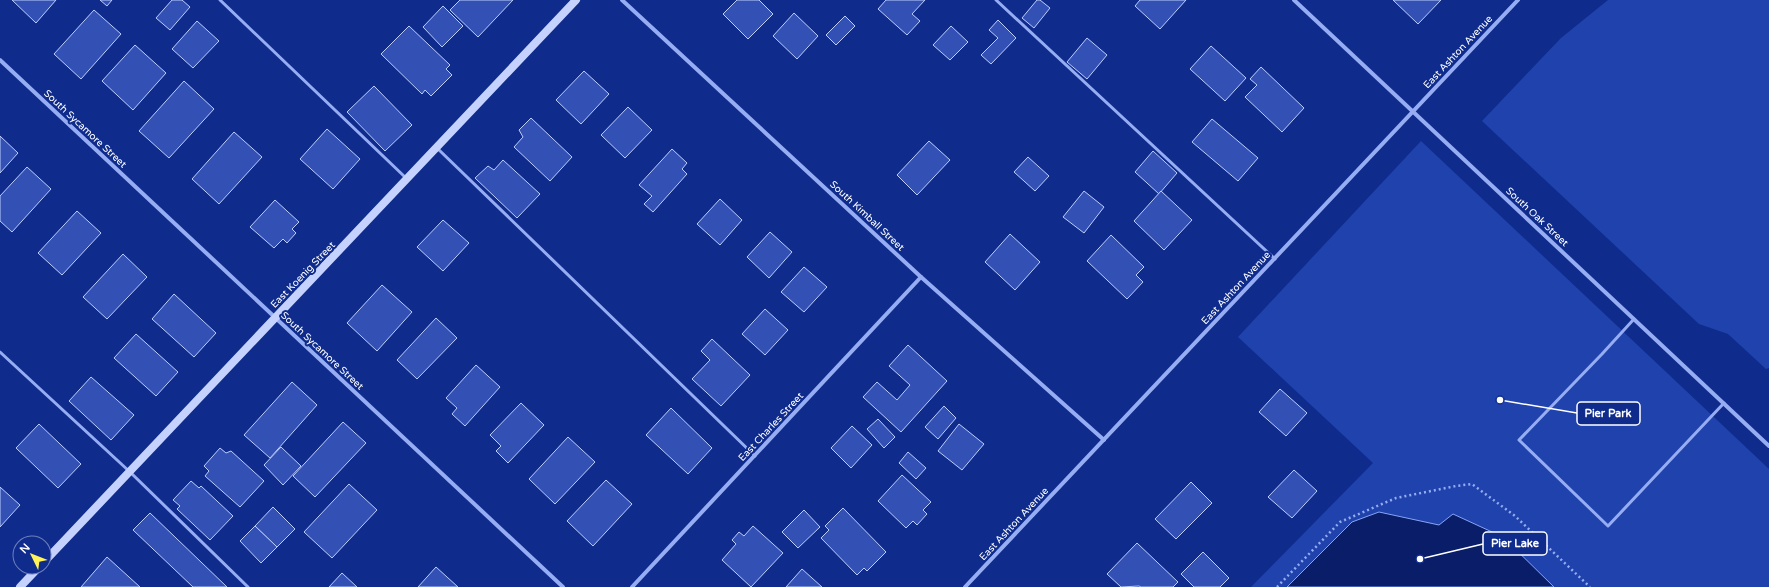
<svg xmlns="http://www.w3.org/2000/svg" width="1769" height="587" font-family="'Varela Round',sans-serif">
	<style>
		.green { fill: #2042ad }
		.water { fill: #091d68; stroke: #87a4f7 }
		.building { fill: #3351b5; stroke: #bdcdfe }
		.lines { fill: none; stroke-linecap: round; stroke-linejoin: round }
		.path { stroke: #96adf3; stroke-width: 2.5; stroke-dasharray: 2 3; stroke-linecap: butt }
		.lane { stroke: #96adf3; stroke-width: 3 }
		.street { stroke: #96adf3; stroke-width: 4 }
		.secondary { stroke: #c5d2fd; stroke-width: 8 }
		.labels { text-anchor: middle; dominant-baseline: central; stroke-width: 4; stroke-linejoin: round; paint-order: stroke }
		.street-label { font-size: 10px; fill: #fff; stroke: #0f2c8d }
		.leader { fill: none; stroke: #fff; stroke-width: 1.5 }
		.callout-dot { fill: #fff; stroke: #0f2c8d; stroke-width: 1.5 }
		.callout { fill: #0f2c8d; stroke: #fff; stroke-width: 1.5 }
		.callout-label { font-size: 11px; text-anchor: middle; font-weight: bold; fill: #fff }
	</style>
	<rect width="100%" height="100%" fill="#0f2c8d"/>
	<g class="green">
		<path d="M1608,0H1769V368L1766,369L1728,334L1699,324L1482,121L1561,38Z"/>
		<path d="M1421,141L1769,469V587H1251L1373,463L1238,337Z"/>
	</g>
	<path class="water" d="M1379,512L1439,525L1453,514L1503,537L1554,587H1287L1352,522Z"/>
	<g class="building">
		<path d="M12,0H56L36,23Z"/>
		<path d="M100,0H112L107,6Z"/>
		<path d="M172,0H182L190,7L170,30L156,18Z"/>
		<path d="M460,0H513L478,37L450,10Z"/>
		<path d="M737,0H759L773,14L748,39L723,14Z"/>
		<path d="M886,0H925L912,14L920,21L907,35L878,9Z"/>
		<path d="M1037,0H1040L1050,8L1034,28L1022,18Z"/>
		<path d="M1140,0H1186L1160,29L1135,6Z"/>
		<path d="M1393,0H1441L1418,24Z"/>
		<path d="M443,6L463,26L442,47L423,27Z"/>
		<path d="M94,10L121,34L81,79L54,54Z"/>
		<path d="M794,13L818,36L797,59L773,36Z"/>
		<path d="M845,16L855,26L836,45L826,35Z"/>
		<path d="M998,20L1016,38L991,64L981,55L998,38L989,30Z"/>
		<path d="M197,21L219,41L193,68L172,49Z"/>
		<path d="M409,26L450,65L446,69L452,75L431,96L425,90L422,94L381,54Z"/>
		<path d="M951,26L968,42L950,60L933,45Z"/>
		<path d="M1087,38L1107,55L1087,79L1067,62Z"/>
		<path d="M135,45L166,73L133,110L102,81Z"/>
		<path d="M1211,46L1246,78L1225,101L1190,69Z"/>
		<path d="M1261,67L1304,108L1282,132L1245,97L1257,85L1250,79Z"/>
		<path d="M584,71L609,94L581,124L556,100Z"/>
		<path d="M184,81L214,109L169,158L139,131Z"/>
		<path d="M374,86L412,125L385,151L347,112Z"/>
		<path d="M628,107L652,130L625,158L601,135Z"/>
		<path d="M531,118L572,157L550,181L514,147L523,137L519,130Z"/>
		<path d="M1212,119L1258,158L1238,181L1192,142Z"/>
		<path d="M327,129L360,159L333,189L300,159Z"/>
		<path d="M234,132L262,157L219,204L192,179Z"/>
		<path d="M0,136L18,153L0,173Z"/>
		<path d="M929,141L950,160L917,195L897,175Z"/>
		<path d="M672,149L687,163L682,169L687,174L653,212L644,204L652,196L639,185Z"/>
		<path d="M1153,151L1177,173L1159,194L1135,172Z"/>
		<path d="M1028,157L1049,176L1035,191L1014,172Z"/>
		<path d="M503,160L540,194L517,218L475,178L488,166L494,170Z"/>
		<path d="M27,167L51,189L12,232L0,221V196Z"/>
		<path d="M1084,191L1104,207L1084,233L1063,217Z"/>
		<path d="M1161,191L1192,220L1164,250L1134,221Z"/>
		<path d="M720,199L742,220L720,245L697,224Z"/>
		<path d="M275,200L299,222L292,229L296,233L287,243L283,239L274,248L250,227Z"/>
		<path d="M77,211L101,233L62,275L38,253Z"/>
		<path d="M443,220L469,243L443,271L417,247Z"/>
		<path d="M770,232L792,252L769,278L747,257Z"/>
		<path d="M1010,234L1040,262L1015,290L985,262Z"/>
		<path d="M1111,235L1144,267L1136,275L1143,282L1127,299L1087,261Z"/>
		<path d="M123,254L147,277L107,319L83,297Z"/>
		<path d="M804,267L827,287L804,312L781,292Z"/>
		<path d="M382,285L412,312L377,351L347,323Z"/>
		<path d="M174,294L216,333L194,357L152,319Z"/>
		<path d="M765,309L788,330L765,355L742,334Z"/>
		<path d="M436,318L457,338L417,379L397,360Z"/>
		<path d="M136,334L178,372L156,396L114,358Z"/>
		<path d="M712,339L750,375L721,406L692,379L710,360L701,351Z"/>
		<path d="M908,345L947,381L901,432L863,397L877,382L897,400L910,385L889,366Z"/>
		<path d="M476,365L500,387L465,426L452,414L457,408L446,398Z"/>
		<path d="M91,377L134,415L111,440L69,401Z"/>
		<path d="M292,382L317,405L270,458L244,435Z"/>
		<path d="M1280,389L1307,413L1286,436L1259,412Z"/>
		<path d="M521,403L544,425L508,463L496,451L501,446L490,435Z"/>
		<path d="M944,406L956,418L938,439L925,427Z"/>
		<path d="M671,408L712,448L688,474L646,435Z"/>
		<path d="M878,419L895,437L884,448L867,429Z"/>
		<path d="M343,422L366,443L315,497L293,476Z"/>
		<path d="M39,424L81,464L58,488L16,448Z"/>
		<path d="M959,424L984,444L962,470L938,451Z"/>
		<path d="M852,426L872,445L851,468L831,448Z"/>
		<path d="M568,437L595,462L555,504L529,479Z"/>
		<path d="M281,447L301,466L283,485L264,465Z"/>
		<path d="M220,448L226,453L231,451L264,481L240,507L205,476L209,471L204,466Z"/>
		<path d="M908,452L926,468L916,479L899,463Z"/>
		<path d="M1294,470L1317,491L1292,518L1268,497Z"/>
		<path d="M902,475L931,502L923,510L927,514L917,525L913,521L906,528L878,501Z"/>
		<path d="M606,480L632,504L593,546L567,521Z"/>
		<path d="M191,481L199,488L201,486L233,516L210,540L177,509L180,506L173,500Z"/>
		<path d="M1191,482L1212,503L1176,539L1155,519Z"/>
		<path d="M349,484L377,510L332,558L304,532Z"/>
		<path d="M0,487L20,505L0,527Z"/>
		<path d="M273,507L295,529L277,547L255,526Z"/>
		<path d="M843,508L886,552L867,571L864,568L857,575L821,538L829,530L825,526Z"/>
		<path d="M804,510L820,527L798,548L782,532Z"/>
		<path d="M150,513L227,587H193L133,530Z"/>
		<path d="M255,526L277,547L261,563L240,541Z"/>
		<path d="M753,526L783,553L751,587L722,560L736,544L732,540L739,532L744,536Z"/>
		<path d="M1137,543L1178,582L1173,587H1141L1139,586L1121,587L1107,574Z"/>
		<path d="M1203,552L1229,578L1220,587H1194L1181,574Z"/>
		<path d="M107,557L140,587H81Z"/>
		<path d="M436,567L458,587H418Z"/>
		<path d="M802,569L822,587H786Z"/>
		<path d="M342,573L357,587H329Z"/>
	</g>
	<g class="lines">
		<path class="path" d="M1277,587L1340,522L1396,498L1456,486L1472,484L1515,516L1590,587"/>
		<g class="lane">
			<path d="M220,0L406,178"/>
			<path d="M996,0L1275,259"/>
			<path d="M437,148L755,456"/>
			<path d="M1634,319L1602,354L1519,440L1608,526L1724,403"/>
			<path d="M0,352L130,472L248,587"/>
		</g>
		<g class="street">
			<path d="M622,0L921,277L1104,440"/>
			<path d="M1294,0L1769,446"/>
			<path d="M0,60L563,587"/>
			<path d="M632,587L921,277"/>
			<path d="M965,587L1518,0"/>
		</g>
		<g class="secondary">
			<path d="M44,562L576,0"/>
			<path d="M20,587L39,567"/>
		</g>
	</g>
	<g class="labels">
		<g class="street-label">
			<text transform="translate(1458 52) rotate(-47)">East Ashton Avenue</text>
			<text transform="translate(85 129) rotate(43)">South Sycamore Street</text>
			<text transform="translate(867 216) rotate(43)">South Kimball Street</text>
			<text transform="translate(1537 217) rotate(43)">South Oak Street</text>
			<text transform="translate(303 275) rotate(-46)">East Koenig Street</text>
			<text transform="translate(1236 288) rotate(-47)">East Ashton Avenue</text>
			<text transform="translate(322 351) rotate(43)">South Sycamore Street</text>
			<text transform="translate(771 427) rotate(-47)">East Charles Street</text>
			<text transform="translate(1014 524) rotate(-47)">East Ashton Avenue</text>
		</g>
	</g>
	<path class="leader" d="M1500 400L1577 413M1420 559L1483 544"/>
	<g class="callout-dot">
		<circle cx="1500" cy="400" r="4"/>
		<circle cx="1420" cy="559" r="4"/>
	</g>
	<g class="callout">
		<rect x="1577" y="402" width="63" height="23" rx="4"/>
		<rect x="1483" y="532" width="64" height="23" rx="4"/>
	</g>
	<g class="callout-label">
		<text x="1608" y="417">Pier Park</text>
		<text x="1515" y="547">Pier Lake</text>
	</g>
	<g transform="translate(32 555) rotate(313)"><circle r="19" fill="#0f2c8d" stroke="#6f80bb"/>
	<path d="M0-3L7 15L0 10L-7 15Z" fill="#fff258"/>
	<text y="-6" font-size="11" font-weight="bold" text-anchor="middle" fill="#ffffff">N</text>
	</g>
</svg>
